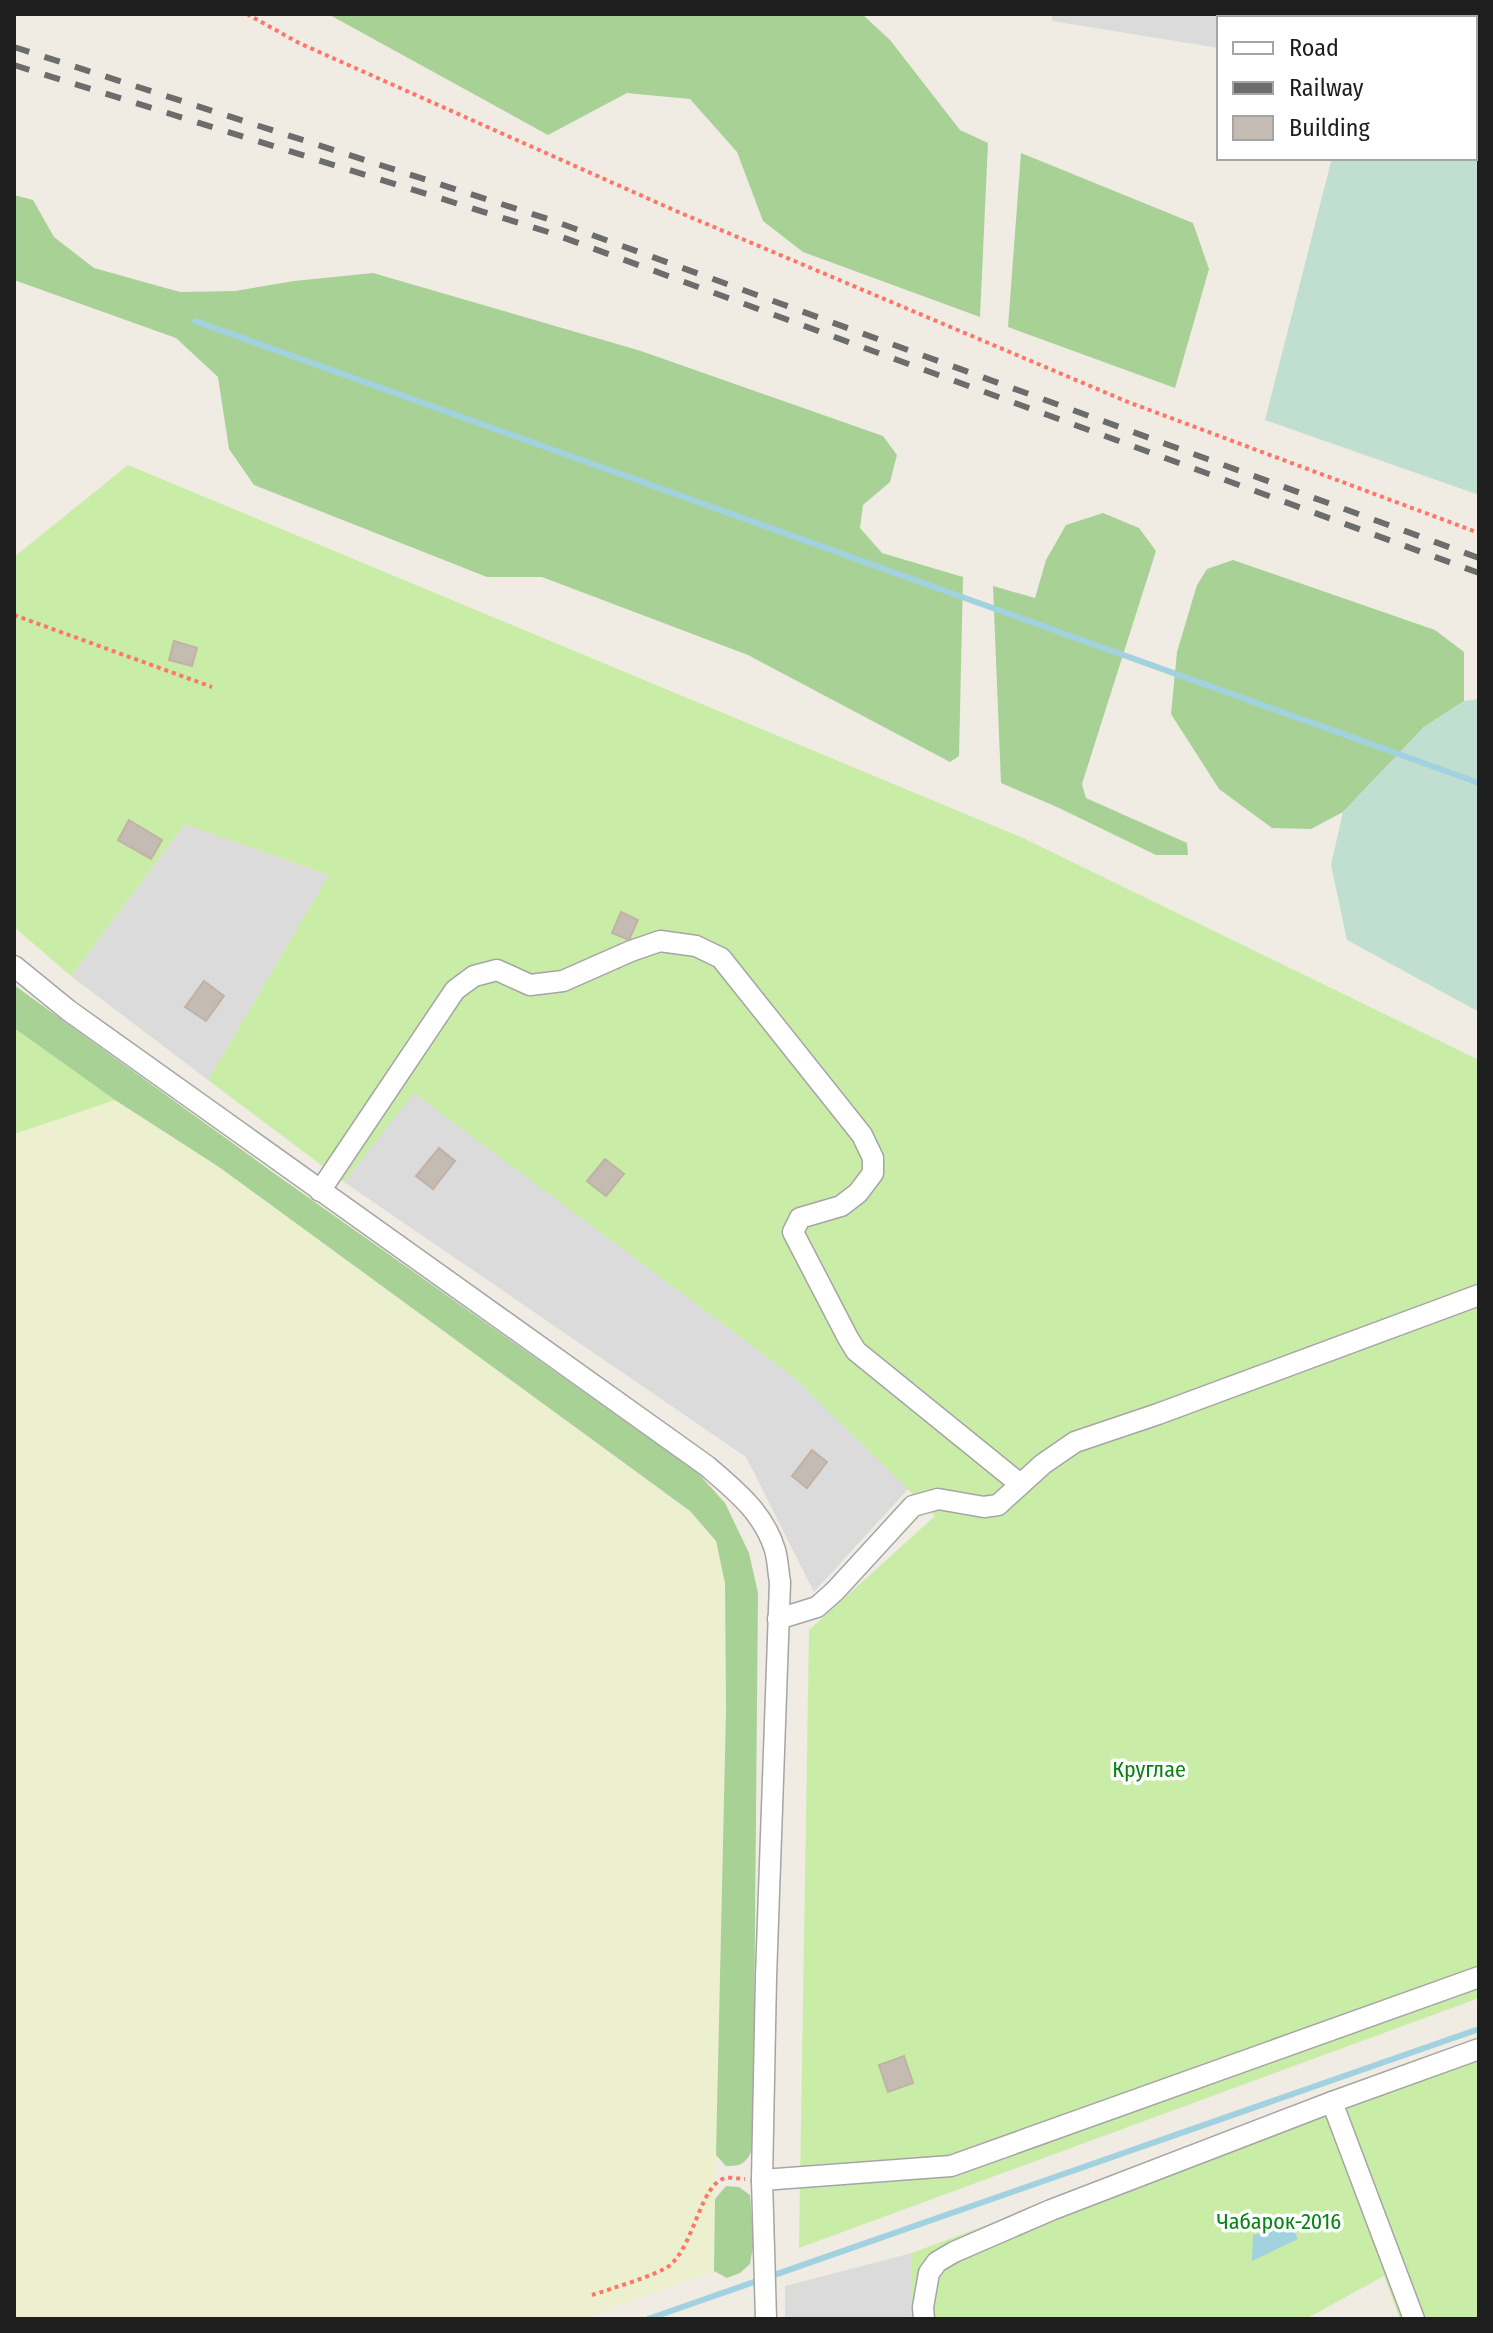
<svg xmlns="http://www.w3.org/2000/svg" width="1493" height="2333" font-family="'Fira Sans Condensed',sans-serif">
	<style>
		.residential { fill: #dcdbdb }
		.farmland { fill: #edf0ce }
		.grass { fill: #c9eda7 }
		.forest { fill: #a8d196 }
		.wetland { fill: #c0dfd0 }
		.water { fill: #a2d2e0 }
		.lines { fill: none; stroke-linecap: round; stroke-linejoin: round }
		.stream { stroke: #a2d2e0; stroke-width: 6 }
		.building { fill: #c4bbb3; stroke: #c2b2a5; stroke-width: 2 }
		.minor-casing { stroke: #a5a5a5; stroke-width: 23 }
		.path { stroke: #ff7566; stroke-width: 4; stroke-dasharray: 4 4; stroke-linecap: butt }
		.minor { stroke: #fff; stroke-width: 20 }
		.rail { stroke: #6c6c6c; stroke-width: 6; stroke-dasharray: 16 16; stroke-linecap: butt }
		.labels { text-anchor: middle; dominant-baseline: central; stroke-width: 7; stroke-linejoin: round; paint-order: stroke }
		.park-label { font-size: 22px; fill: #068310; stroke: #fff }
	</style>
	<rect width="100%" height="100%" fill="#f0ece4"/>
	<g class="residential">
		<path d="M1052,14H1232L1231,18H1219V48L1052,21Z"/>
		<path d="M185,824L329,875L208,1080L71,976Z"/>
		<path d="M413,1092L794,1377L908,1489L814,1592L746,1457L344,1182Z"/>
		<path d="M912,2253V2319H785V2286Z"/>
	</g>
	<path class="farmland" d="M115,1100L219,1167L690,1512L716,1541L725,1583L726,1709L714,2271L583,2319H14V1134Z"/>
	<g class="grass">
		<path d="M128,465L1023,838L1479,1060V1998L799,2248L809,1630L935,1516L794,1377L414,1093L344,1182L208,1080L329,875L185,824L71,976L14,927V557Z"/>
		<path d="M14,1028L115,1100L14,1134Z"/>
		<path d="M1479,2041V2319H1400L1384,2276L1306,2319H912V2253Z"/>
	</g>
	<g class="forest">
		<path d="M328,14H862L890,40L960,130L988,143L980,317L803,252L763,221L737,152L690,99L627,93L548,135Z"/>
		<path d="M1021,153L1193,223L1209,269L1175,388L1008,327Z"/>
		<path d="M14,195L33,200L54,237L94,268L180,292L235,291L294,281L373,273L641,351L883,436L897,455L890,482L863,505L860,528L882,553L963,577L959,756L950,762L748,655L542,577H487L254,485L229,449L218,377L176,338L14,280Z"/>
		<path d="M1103,513L1139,528L1156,551L1082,784L1086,798L1187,843L1188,855H1156L1057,807L1001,783L993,586L1035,598L1046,560L1066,525Z"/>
		<path d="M1233,560L1435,630L1464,652V701L1424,727L1343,812L1311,829L1272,828L1219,789L1171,714L1177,652L1197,585L1207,569Z"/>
		<path d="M14,985L278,1176L697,1472L725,1503L749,1553L758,1593L753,2146C749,2161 742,2167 726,2166L716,2155L726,1709L725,1583L716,1541L690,1511L219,1167L115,1100L14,1028Z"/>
		<path d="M726,2186L739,2187L750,2195L754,2241L750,2264L740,2273L727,2278L714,2271L715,2199Z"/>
	</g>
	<g class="wetland">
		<path d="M1369,14H1479V495L1265,420L1332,158H1475V18H1368Z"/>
		<path d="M1479,699V1012L1347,940L1331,865L1343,812L1424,727L1464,701Z"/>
	</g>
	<path class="water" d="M1292,2227L1298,2239L1252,2261L1253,2235Z"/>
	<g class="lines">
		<g class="stream">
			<path d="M195,321L1479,783"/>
			<path d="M648,2319L1479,2029"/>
		</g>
	</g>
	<g class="building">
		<path d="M174,641L197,648L192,666L169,660Z"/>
		<path d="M129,820L162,840L151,859L118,840Z"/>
		<path d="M621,912L638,920L629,940L612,933Z"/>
		<path d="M204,981L224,996L206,1021L185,1007Z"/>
		<path d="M439,1148L455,1161L433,1189L416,1176Z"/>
		<path d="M605,1159L624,1174L606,1196L587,1181Z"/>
		<path d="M812,1450L827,1462L807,1488L792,1476Z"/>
		<path d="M904,2056L913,2083L888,2092L879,2065Z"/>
	</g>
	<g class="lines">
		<g class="minor-casing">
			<g id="minor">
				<path d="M14,966L68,1010L707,1466C735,1490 764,1513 775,1550C778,1560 778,1572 780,1582L766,1977L762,2180L766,2319"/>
				<path d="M320,1191L455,990L474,976L497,970L530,985L563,981L631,951L660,941L696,946L721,958L862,1135L873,1158V1173L858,1193L841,1206L800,1218L793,1232L848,1338L856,1351L1020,1484"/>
				<path d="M778,1619L817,1607L835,1591L913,1506L938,1499L984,1507L998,1505L1043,1464L1075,1442L1158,1414L1479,1295"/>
				<path d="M1332,2102L1414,2319"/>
				<path d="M762,2180L951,2166L1479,1977"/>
				<path d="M924,2319L923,2307L929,2273L937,2262L954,2252L1051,2210L1332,2102L1479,2049"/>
			</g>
		</g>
		<g class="path">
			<path d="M247,14L299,43L676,211L1128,402L1479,533"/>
			<path d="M14,615L212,687"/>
			<path d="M592,2295C610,2289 657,2275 669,2266C695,2245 700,2183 726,2178C732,2177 740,2179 745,2179"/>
		</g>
		<use href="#minor" class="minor"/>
		<g class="rail">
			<path d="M14,47L551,220L1479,558"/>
			<path d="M14,65L548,232L1479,573"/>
		</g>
	</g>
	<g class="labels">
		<g class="park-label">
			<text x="1149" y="1769">Круглае</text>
			<text x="1279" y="2221">Чабарок-2016</text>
		</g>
	</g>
	<rect width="1493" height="2333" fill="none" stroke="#1e1e1e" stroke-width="32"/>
	<rect x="1217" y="16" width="260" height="144" fill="#ffffff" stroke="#a5a5a5" stroke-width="2"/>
	<rect x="1233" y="42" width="40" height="12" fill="#ffffff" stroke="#a5a5a5" stroke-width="2"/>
	<text x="1289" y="56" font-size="24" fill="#1e1e1e">Road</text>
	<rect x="1233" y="82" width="40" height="12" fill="#6c6c6c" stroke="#a5a5a5" stroke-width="2"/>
	<text x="1289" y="96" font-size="24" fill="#1e1e1e">Railway</text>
	<rect x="1233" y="116" width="40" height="24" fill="#c4bbb3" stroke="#a5a5a5" stroke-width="2"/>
	<text x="1289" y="136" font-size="24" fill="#1e1e1e">Building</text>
</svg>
